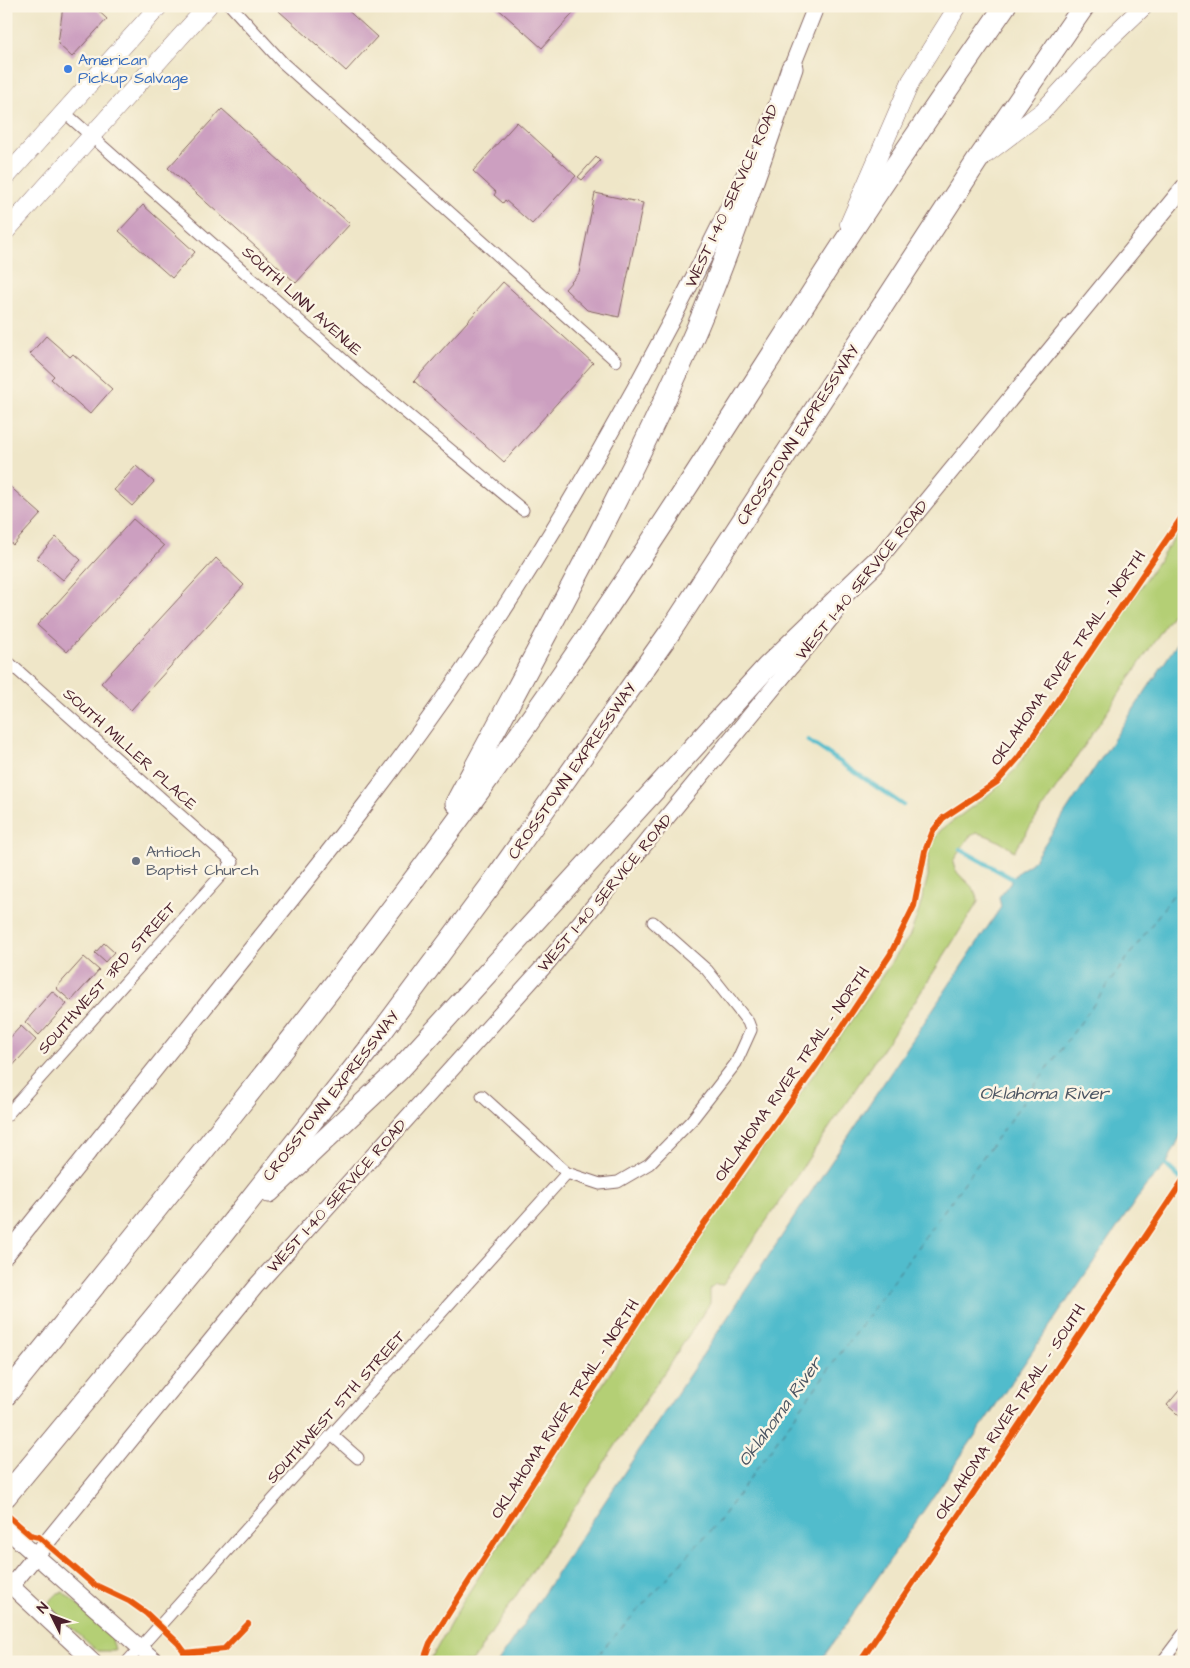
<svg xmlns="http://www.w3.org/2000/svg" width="1190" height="1668" font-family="'Architects Daughter',sans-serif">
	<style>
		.green { fill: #b4cf75; stroke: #7f7750 }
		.water { fill: #51bccc; stroke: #4e6e7c }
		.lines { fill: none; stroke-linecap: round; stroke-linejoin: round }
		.stream { stroke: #51bccc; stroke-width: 4.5 }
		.ferry { stroke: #4c5663; stroke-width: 1; stroke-dasharray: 6 5; stroke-linecap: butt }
		.building { fill: #cc9fc0 }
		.minor-casing { stroke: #846562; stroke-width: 13 }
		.secondary-casing { stroke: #846562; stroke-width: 18 }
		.primary-casing { stroke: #846562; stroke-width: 19 }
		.motorway-casing { stroke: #846562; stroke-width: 23 }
		.minor { stroke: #fff; stroke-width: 11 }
		.secondary { stroke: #fff; stroke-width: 16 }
		.primary { stroke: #fff; stroke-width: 18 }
		.motorway { stroke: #fff; stroke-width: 21 }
		.cycleway-casing { stroke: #fcf5e5; stroke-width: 9 }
		.cycleway { stroke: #e8590c; stroke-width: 6 }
		.shop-dot { fill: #3f7fe0; stroke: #fcf5e5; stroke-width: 2 }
		.worship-dot { fill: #6b7280; stroke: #fcf5e5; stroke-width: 2 }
		.labels { text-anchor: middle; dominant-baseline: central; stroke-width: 5; stroke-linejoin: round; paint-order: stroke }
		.shop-label { font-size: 16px; fill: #366cbe; stroke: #fcf5e5; text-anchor: start }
		.street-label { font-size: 16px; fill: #4a1f2b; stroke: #fcf5e5 }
		.worship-label { font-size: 16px; fill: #5b616d; stroke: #fcf5e5; text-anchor: start }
		.water-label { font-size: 18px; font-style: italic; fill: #4c5663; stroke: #fcf5e5 }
	</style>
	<rect width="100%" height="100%" fill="#fcf5e5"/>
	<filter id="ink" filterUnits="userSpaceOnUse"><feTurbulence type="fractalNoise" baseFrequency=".02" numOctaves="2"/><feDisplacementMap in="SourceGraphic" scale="10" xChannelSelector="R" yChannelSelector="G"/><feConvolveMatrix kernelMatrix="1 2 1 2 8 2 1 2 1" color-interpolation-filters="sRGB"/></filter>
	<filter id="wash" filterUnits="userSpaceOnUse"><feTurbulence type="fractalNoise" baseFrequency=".0096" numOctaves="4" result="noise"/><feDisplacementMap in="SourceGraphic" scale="20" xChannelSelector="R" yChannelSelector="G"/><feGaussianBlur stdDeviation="1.12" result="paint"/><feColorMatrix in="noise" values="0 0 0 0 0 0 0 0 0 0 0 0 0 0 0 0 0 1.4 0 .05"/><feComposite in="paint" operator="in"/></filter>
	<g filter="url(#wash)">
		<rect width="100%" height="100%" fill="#efe6c8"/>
		<g class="green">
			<path d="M1184,524V597L1014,851C1002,843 990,835 976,833L969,837L953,861C954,879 978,883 978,902L919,995L723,1285L715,1284L710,1289V1303L472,1662H429L465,1598L657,1300L909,937L919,911L928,876V857L932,841L941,830L988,795L1015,770Z"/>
			<path d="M63,1592L111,1635L115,1651H97L50,1608L49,1602L58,1593Z"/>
		</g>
		<path class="water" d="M1184,633V1129L1166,1165L1145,1187L820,1662H498L1001,907L999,897L1018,872L1032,863Z"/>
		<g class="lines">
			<g class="stream">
				<path d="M808,740L903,805"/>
				<path d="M960,849L1013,879"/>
				<path d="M1166,1165L1184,1182"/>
			</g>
			<path class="ferry" d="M591,1662L718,1522L1184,880"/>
		</g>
		<g id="blocks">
			<g class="building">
				<path d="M63,6H93L107,19L72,57L58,44Z"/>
				<path d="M283,6H343L377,37L346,71L279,11Z"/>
				<path d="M495,6H576L578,8L542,48Z"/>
				<path d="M222,109L350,224L296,283L168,168Z"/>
				<path d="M517,122L576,176L532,224L505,200L503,203L494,195L496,192L473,171Z"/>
				<path d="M596,157L600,161L582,180L578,177Z"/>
				<path d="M595,193L643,203L619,317L587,310L565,289L579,273Z"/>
				<path d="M143,205L195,252L172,278L119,231Z"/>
				<path d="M503,282L593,363L504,462L414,381Z"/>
				<path d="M46,336L70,357L73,354L112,389L90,414L51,379L54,376L30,354Z"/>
				<path d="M136,466L154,482L132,506L114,490Z"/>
				<path d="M6,483L41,514L13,545L6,539Z"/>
				<path d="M133,519L164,546L67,652L37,625Z"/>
				<path d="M56,537L81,560L63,580L37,558Z"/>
				<path d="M216,558L244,585L131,710L101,683Z"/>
				<path d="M104,943L114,952L105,962L95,953Z"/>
				<path d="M84,957L99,970L71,1001L56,988Z"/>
				<path d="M52,991L67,1004L39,1035L25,1022Z"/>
				<path d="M21,1026L36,1040L9,1070L6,1068V1042Z"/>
				<path d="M1184,1385V1420L1167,1405Z"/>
			</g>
		</g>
	</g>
	<g filter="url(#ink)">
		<use href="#blocks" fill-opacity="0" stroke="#846562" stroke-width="1"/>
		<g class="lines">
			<g class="minor-casing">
				<g id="minor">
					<path d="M231,6L283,63L616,361"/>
					<path d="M64,112L364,378L523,510"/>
					<path d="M6,660L233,862L6,1116"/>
					<path d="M482,1096L567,1173L600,1184L618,1182L649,1164L691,1121L736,1063L751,1030L748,1022L707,970L653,922"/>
					<path d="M333,1436L358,1458"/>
					<path d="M127,1662L567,1173"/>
					<path d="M1162,1662L1184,1633"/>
				</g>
			</g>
			<g class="secondary-casing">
				<g id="secondary">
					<path d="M787,79L816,6"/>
					<path d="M868,572L1184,187"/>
					<path d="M6,1255C86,1156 165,1057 244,958C328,854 411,750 485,638C585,486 673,326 751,161"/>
					<path d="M6,1529L156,1662"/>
					<path d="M6,1581L93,1662"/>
					<path d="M11,1586L255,1287L546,964L835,613"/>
				</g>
			</g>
			<g class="primary-casing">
				<g id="primary">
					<path d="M986,154L1043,111L1105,43L1144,6"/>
					<path d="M6,177L159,6"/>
					<path d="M849,224L911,81L958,6"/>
					<path d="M6,231L208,6"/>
				</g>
			</g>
			<g class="motorway-casing">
				<g id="motorway">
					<path d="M456,803C539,646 627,491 697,328C733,243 762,155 792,68"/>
					<path d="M269,1192L399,1070L767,667L875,563"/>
					<path d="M6,1395C196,1161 386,928 558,680C653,543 741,403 831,263C887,176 946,91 1005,6"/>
					<path d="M6,1496L215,1244L369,1049L491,885L670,632L977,161L1084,6"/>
				</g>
			</g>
			<use href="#minor" class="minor"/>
			<use href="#secondary" class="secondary"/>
			<use href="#primary" class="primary"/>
			<use href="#motorway" class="motorway"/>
			<g class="cycleway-casing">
				<g id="cycleway">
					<path d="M6,1514L30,1535L39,1537L93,1584L129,1601L146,1613L178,1643L192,1662"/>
					<path d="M184,1653L224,1649L248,1624"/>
					<path d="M423,1662L430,1643L464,1589L659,1288L818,1063L890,955L914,906L925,851L933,831L943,818L997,782L1019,757L1184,514"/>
					<path d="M860,1662L1184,1179"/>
				</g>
			</g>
			<use href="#cycleway" class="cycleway"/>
		</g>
	</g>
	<circle class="shop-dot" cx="68" cy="69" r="5"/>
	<circle class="worship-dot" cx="136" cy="861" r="5"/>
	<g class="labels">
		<g class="shop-label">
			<text x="78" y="60">American<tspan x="78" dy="18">Pickup Salvage</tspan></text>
		</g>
		<g class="street-label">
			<text transform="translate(732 196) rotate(-65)">WEST I-40 SERVICE ROAD</text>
			<text transform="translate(302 301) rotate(42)">SOUTH LINN AVENUE</text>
			<text transform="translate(798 435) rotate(-57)">CROSSTOWN EXPRESSWAY</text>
			<text transform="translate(862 580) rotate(-51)">WEST I-40 SERVICE ROAD</text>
			<text transform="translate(1068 658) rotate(-55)">OKLAHOMA RIVER TRAIL - NORTH</text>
			<text transform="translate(130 749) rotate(42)">SOUTH MILLER PLACE</text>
			<text transform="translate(572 771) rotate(-55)">CROSSTOWN EXPRESSWAY</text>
			<text transform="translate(605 893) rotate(-50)">WEST I-40 SERVICE ROAD</text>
			<text transform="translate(107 978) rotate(-48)">SOUTHWEST 3RD STREET</text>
			<text transform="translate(792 1074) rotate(-55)">OKLAHOMA RIVER TRAIL - NORTH</text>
			<text transform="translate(331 1096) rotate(-52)">CROSSTOWN EXPRESSWAY</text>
			<text transform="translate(337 1196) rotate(-48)">WEST I-40 SERVICE ROAD</text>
			<text transform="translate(336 1407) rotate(-48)">SOUTHWEST 5TH STREET</text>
			<text transform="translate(565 1409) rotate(-57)">OKLAHOMA RIVER TRAIL - NORTH</text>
			<text transform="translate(1010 1412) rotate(-56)">OKLAHOMA RIVER TRAIL - SOUTH</text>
		</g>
		<g class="worship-label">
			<text x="146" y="852">Antioch<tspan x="146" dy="18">Baptist Church</tspan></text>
		</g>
		<g class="water-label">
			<text x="1044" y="1093">Oklahoma River</text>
			<text transform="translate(780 1412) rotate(-54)">Oklahoma River</text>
		</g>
	</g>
	<rect width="1190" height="1668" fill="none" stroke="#fcf5e5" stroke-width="25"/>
	<g transform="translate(52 1616) rotate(312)" stroke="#fcf5e5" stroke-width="4" paint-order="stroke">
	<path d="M0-4L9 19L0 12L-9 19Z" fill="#4a1f2b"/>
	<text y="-8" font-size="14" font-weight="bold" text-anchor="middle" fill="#4a1f2b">N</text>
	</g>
</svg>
